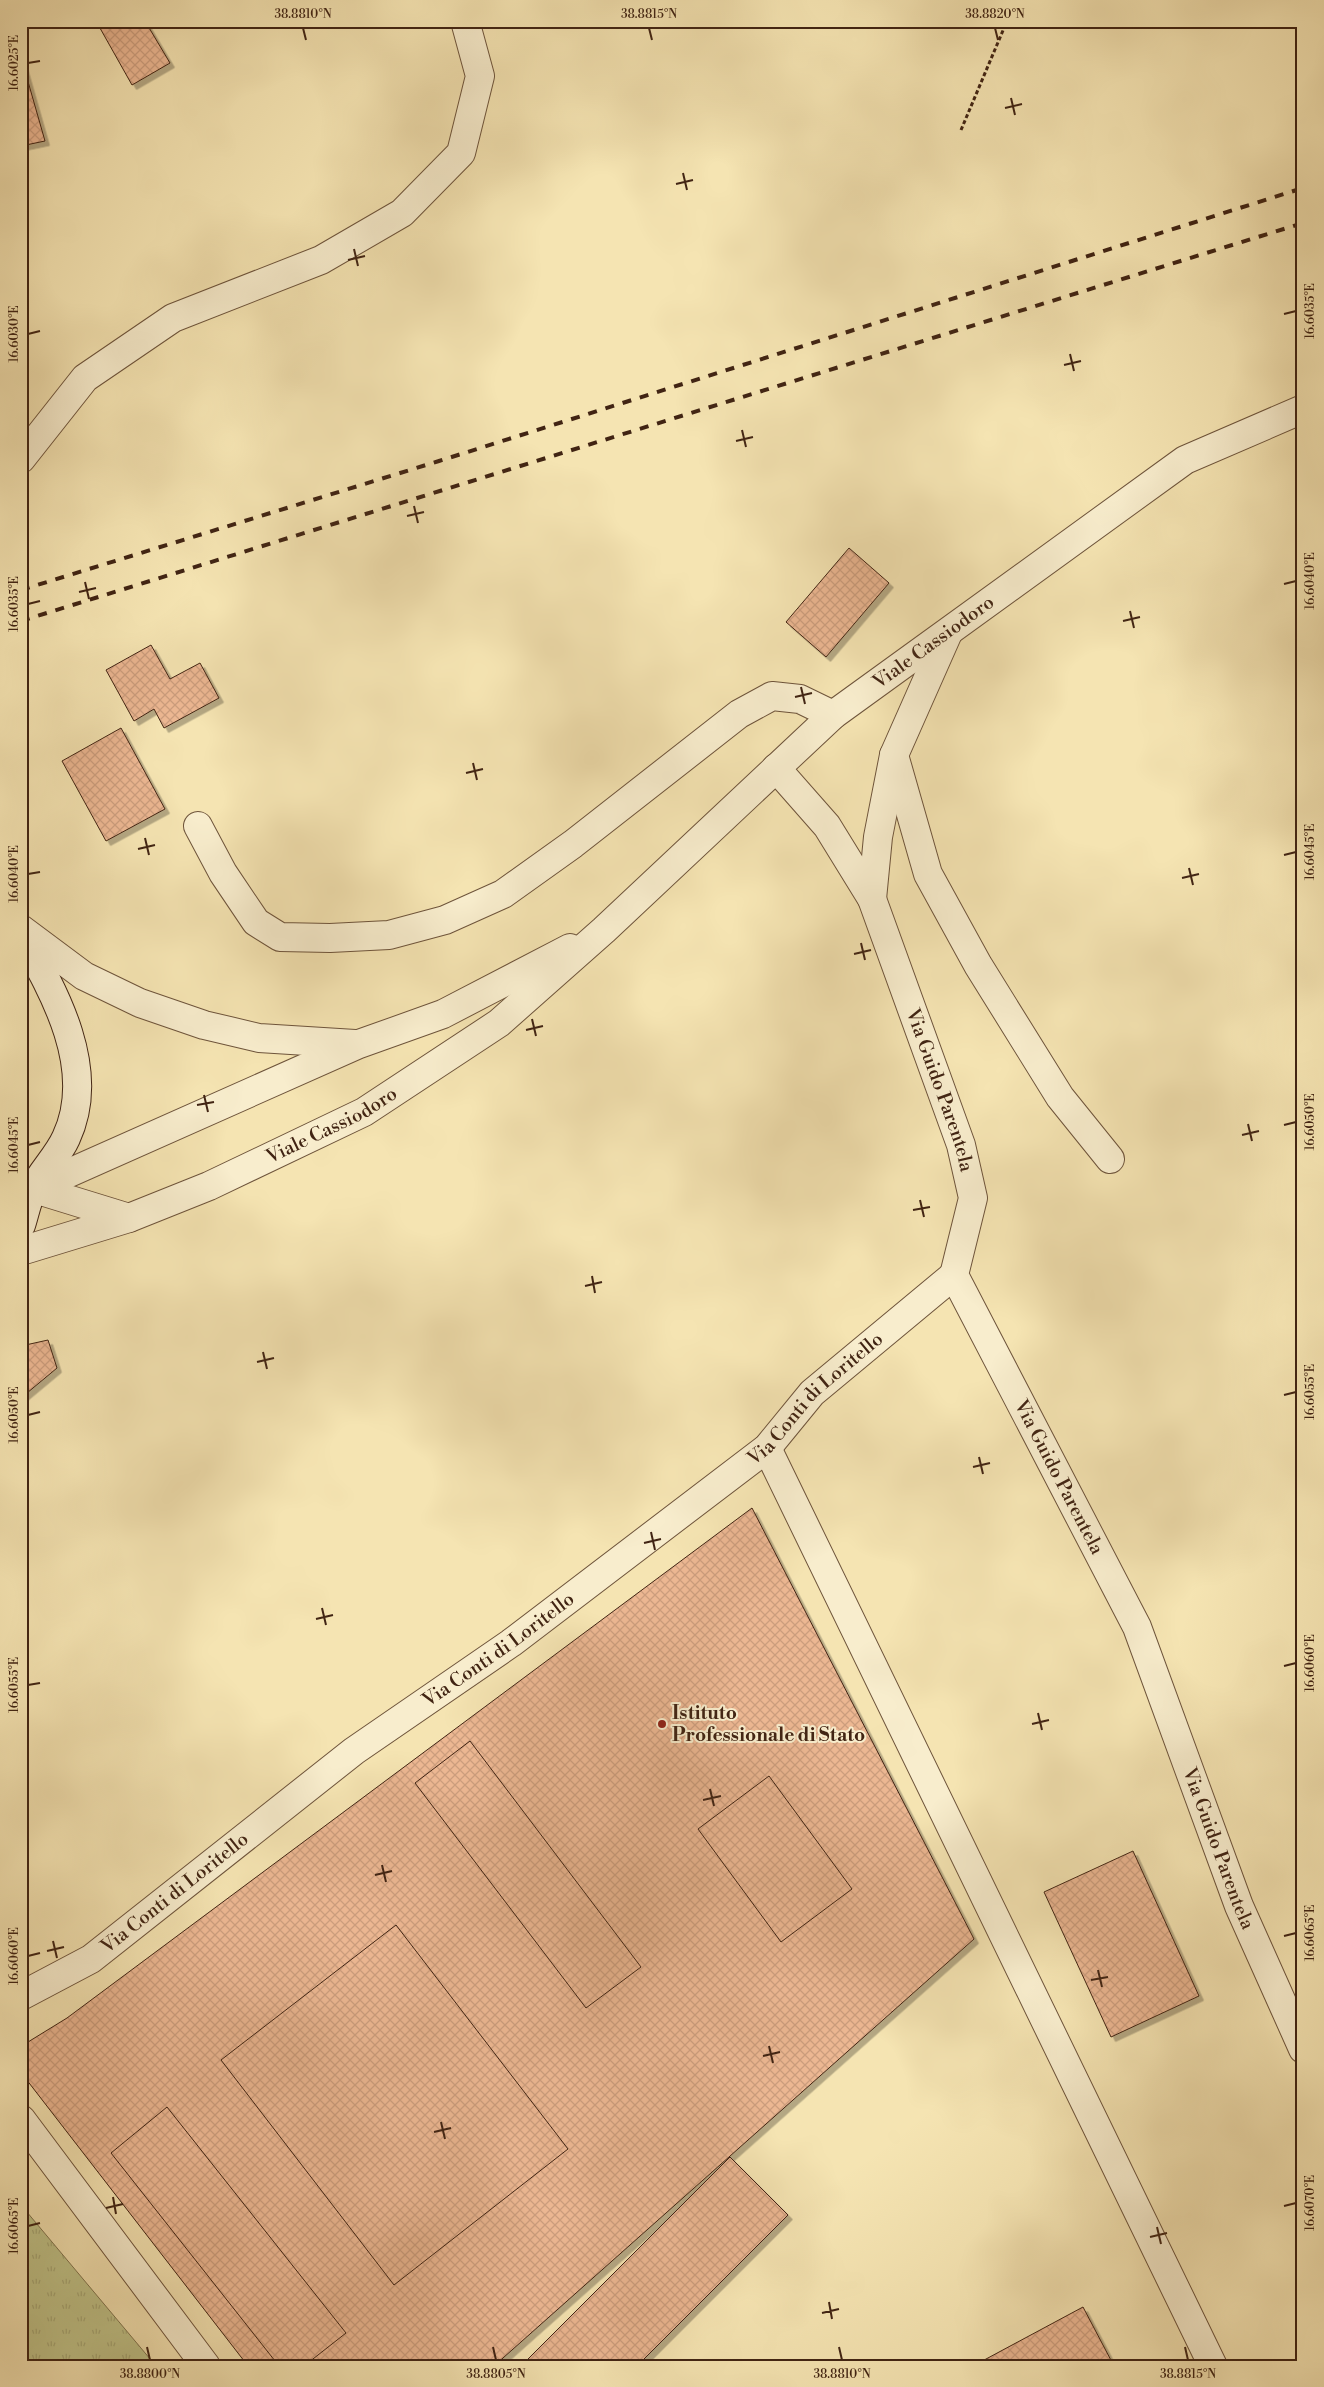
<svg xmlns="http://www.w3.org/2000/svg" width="1324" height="2387" font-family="'Libre Bodoni',serif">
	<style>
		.grass { fill: url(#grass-tufts); stroke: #80744e }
		.building { fill: url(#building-cross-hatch); stroke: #412413; filter: url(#shadow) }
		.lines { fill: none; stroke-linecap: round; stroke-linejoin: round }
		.minor-casing { stroke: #6e543b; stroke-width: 30 }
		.tertiary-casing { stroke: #6e543b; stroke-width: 30 }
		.secondary-casing { stroke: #412413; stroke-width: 30 }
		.path { stroke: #412413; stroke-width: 3; stroke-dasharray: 4 2.5; stroke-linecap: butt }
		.minor { stroke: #f8edcd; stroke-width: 28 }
		.tertiary { stroke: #f8edcd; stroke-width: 28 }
		.secondary { stroke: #f8edcd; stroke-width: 28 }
		.rail { stroke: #412413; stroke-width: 4; stroke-dasharray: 9 9; stroke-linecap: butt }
		.ticks { fill: none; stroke: #412413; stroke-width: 2 }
		.poi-dot { fill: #8f2418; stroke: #f8edcd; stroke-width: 2 }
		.labels { text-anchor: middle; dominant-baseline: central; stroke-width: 4; stroke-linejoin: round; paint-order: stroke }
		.street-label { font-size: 19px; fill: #412413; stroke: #f8edcd }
		.poi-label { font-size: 19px; font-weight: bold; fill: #412413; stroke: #f8edcd; text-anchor: start }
		.neatline { fill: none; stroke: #412413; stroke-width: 2 }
		.ticks-label { font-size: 12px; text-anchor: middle; fill: #412413 }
	</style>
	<defs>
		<pattern id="grass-tufts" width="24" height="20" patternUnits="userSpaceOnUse" patternTransform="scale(1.25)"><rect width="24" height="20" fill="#c0c389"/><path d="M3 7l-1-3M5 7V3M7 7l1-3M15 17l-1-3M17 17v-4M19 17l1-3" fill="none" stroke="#a6a775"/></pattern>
		<pattern id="building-cross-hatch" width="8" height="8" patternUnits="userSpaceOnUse" patternTransform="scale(1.25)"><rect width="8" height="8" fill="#ecb792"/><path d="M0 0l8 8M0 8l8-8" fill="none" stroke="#cc9d7d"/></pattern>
		<filter id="shadow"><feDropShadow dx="4.5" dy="4.5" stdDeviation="0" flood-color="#0004"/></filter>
	</defs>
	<rect width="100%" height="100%" fill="#f5e4b2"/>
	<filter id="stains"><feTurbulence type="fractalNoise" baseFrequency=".004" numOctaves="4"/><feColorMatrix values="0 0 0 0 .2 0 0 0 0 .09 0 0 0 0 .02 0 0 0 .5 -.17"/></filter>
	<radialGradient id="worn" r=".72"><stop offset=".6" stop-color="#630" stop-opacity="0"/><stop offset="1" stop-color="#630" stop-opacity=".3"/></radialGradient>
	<path class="grass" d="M21,2205L156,2366H21Z"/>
	<g class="building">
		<path d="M96,21H145L170,63L132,85Z"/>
		<path d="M21,57L45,141L21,146Z"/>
		<path d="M849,548L889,583L826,657L786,622Z"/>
		<path d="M151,645L170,679L200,663L219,698L164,728L154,709L134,721L106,670Z"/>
		<path d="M121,728L165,809L106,841L62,761Z"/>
		<path d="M48,1340L57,1368L21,1398V1346Z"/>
		<path d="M752,1508L974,1939L494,2366H248L26,2079L28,2042L67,2018Z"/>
		<path d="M470,1741L641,1967L586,2008L415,1783Z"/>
		<path d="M769,1776L852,1889L781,1942L698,1829Z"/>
		<path d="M1133,1851L1199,1996L1111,2037L1044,1892Z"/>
		<path d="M396,1925L568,2149L394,2285L221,2060Z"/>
		<path d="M167,2107L346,2333L304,2366H279L111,2153Z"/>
		<path d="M730,2157L788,2215L637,2366H521Z"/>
		<path d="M1083,2307L1114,2366H973Z"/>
	</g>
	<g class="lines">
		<g class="minor-casing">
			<g id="minor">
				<path d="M21,459L85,378L173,318L321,260L402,213L461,153L480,76L465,21"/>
				<path d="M894,755L928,874L978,965L1060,1097L1110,1159"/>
				<path id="s1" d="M776,768L827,826L872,899L961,1145L973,1198L954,1275L1137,1627L1239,1906L1303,2049"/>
				<path d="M198,826L223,873L256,922L280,937L330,938L389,935L445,920L503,894L573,844L739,714L772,696L800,699L833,715"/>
				<path d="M872,899L878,837L894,755L948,633"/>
				<path d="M767,1448L1213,2366"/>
				<path id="s2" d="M21,1996L91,1959L354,1751L511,1643L767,1448L812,1393L954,1275"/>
				<path d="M21,2119L206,2366"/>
			</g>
		</g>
		<g class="tertiary-casing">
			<g id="tertiary">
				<path d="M21,929L84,976L140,1003L204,1025L259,1038L355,1044"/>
				<path d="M25,1186L129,1218"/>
				<path d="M21,1192L33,1189L359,1044L443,1014L570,948"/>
				<path id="s3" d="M21,1251L129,1218L209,1186L364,1112L499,1023L604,930L833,715L1185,460L1303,409"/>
			</g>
		</g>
		<g class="secondary-casing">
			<path id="secondary" d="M21,934C55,993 98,1070 66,1138C58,1156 42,1171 33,1189C27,1200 25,1213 21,1225"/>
		</g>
		<path class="path" d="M961,130L1007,21"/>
		<use href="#minor" class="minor"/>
		<use href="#tertiary" class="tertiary"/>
		<use href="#secondary" class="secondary"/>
		<g class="rail">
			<path d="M21,590L439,461L1303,188"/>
			<path d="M21,621L1303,223"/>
		</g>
	</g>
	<path class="ticks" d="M303,28L306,40M649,28L652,40M995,28L998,40M28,63L40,61M1011,98L1015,115M1005,108L1022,104M683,173L687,190M676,184L693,180M354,249L358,266M348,260L365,256M1284,314L1296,311M28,334L40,331M1070,354L1074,371M1064,365L1081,361M742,430L746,447M736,441L753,437M414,506L418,523M407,516L424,512M85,582L89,599M1284,584L1296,581M79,592L96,588M28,604L40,601M1130,611L1134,628M1123,621L1140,617M801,687L805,704M795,697L812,693M473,763L477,780M466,773L483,769M145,838L149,855M138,849L155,845M1284,855L1296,852M1189,868L1193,885M28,874L40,872M1182,878L1199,874M861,943L865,960M854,954L871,950M532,1019L536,1036M526,1030L543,1026M204,1095L208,1112M197,1105L214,1102M1248,1124L1252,1141M1284,1125L1296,1122M1242,1135L1259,1131M28,1145L40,1142M920,1200L924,1217M913,1210L930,1207M592,1276L595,1293M585,1286L602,1282M263,1352L267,1369M257,1362L274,1358M1284,1395L1296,1392M28,1415L40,1412M979,1457L983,1474M973,1467L990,1463M651,1532L655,1550M644,1543L661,1539M322,1608L326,1625M316,1619L333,1615M1284,1666L1296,1663M28,1685L40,1683M1038,1713L1042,1730M1032,1724L1049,1720M710,1789L714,1806M703,1800L721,1796M382,1865L386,1882M375,1875L392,1871M1284,1936L1296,1933M53,1941L57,1958M47,1951L64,1947M28,1956L40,1953M1098,1970L1102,1987M1091,1980L1108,1977M769,2046L773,2063M763,2056L780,2052M441,2122L445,2139M434,2132L451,2128M113,2197L116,2214M1284,2206L1296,2203M106,2208L123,2204M28,2226L40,2223M1157,2227L1161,2244M1150,2237L1167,2233M829,2302L832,2319M822,2313L839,2309M147,2347L150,2360M493,2347L496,2360M839,2347L842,2360M1185,2347L1188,2360"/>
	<circle class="poi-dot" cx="662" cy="1724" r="5"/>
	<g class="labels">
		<g class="street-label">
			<text stroke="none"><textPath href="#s3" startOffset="1111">Viale Cassiodoro</textPath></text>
			<text stroke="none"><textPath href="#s1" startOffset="366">Via Guido Parentela</textPath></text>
			<text stroke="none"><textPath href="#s3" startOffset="336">Viale Cassiodoro</textPath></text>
			<text stroke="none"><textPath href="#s2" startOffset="996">Via Conti di Loritello</textPath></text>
			<text stroke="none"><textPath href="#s1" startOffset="786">Via Guido Parentela</textPath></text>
			<text stroke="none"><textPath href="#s2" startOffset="591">Via Conti di Loritello</textPath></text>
			<text stroke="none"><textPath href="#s1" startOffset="1191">Via Guido Parentela</textPath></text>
			<text stroke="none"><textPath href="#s2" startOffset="186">Via Conti di Loritello</textPath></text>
		</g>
		<g class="poi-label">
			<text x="672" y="1713">Istituto<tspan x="672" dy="22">Professionale di Stato</tspan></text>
		</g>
	</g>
	<rect width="1324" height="2387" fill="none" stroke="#f5e4b2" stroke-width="55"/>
	<rect x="28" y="28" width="1268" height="2332" class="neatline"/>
	<g class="ticks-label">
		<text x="303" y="18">38.8810°N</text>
		<text x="649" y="18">38.8815°N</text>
		<text x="995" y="18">38.8820°N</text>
		<text transform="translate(14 63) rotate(-90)" y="4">16.6025°E</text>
		<text transform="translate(1310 311) rotate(-90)" y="4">16.6035°E</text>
		<text transform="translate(14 334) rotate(-90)" y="4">16.6030°E</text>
		<text transform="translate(1310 581) rotate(-90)" y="4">16.6040°E</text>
		<text transform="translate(14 604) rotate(-90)" y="4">16.6035°E</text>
		<text transform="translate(1310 852) rotate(-90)" y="4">16.6045°E</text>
		<text transform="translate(14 874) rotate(-90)" y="4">16.6040°E</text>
		<text transform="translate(1310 1122) rotate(-90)" y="4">16.6050°E</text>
		<text transform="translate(14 1145) rotate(-90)" y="4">16.6045°E</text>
		<text transform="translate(1310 1392) rotate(-90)" y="4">16.6055°E</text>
		<text transform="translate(14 1415) rotate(-90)" y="4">16.6050°E</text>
		<text transform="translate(1310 1663) rotate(-90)" y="4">16.6060°E</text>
		<text transform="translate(14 1685) rotate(-90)" y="4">16.6055°E</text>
		<text transform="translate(1310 1933) rotate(-90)" y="4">16.6065°E</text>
		<text transform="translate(14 1956) rotate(-90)" y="4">16.6060°E</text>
		<text transform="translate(1310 2203) rotate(-90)" y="4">16.6070°E</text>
		<text transform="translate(14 2226) rotate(-90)" y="4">16.6065°E</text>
		<text x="150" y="2378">38.8800°N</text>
		<text x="496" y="2378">38.8805°N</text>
		<text x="842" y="2378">38.8810°N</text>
		<text x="1188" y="2378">38.8815°N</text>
	</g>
	<rect width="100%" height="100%" filter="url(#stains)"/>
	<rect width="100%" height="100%" fill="url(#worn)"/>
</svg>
